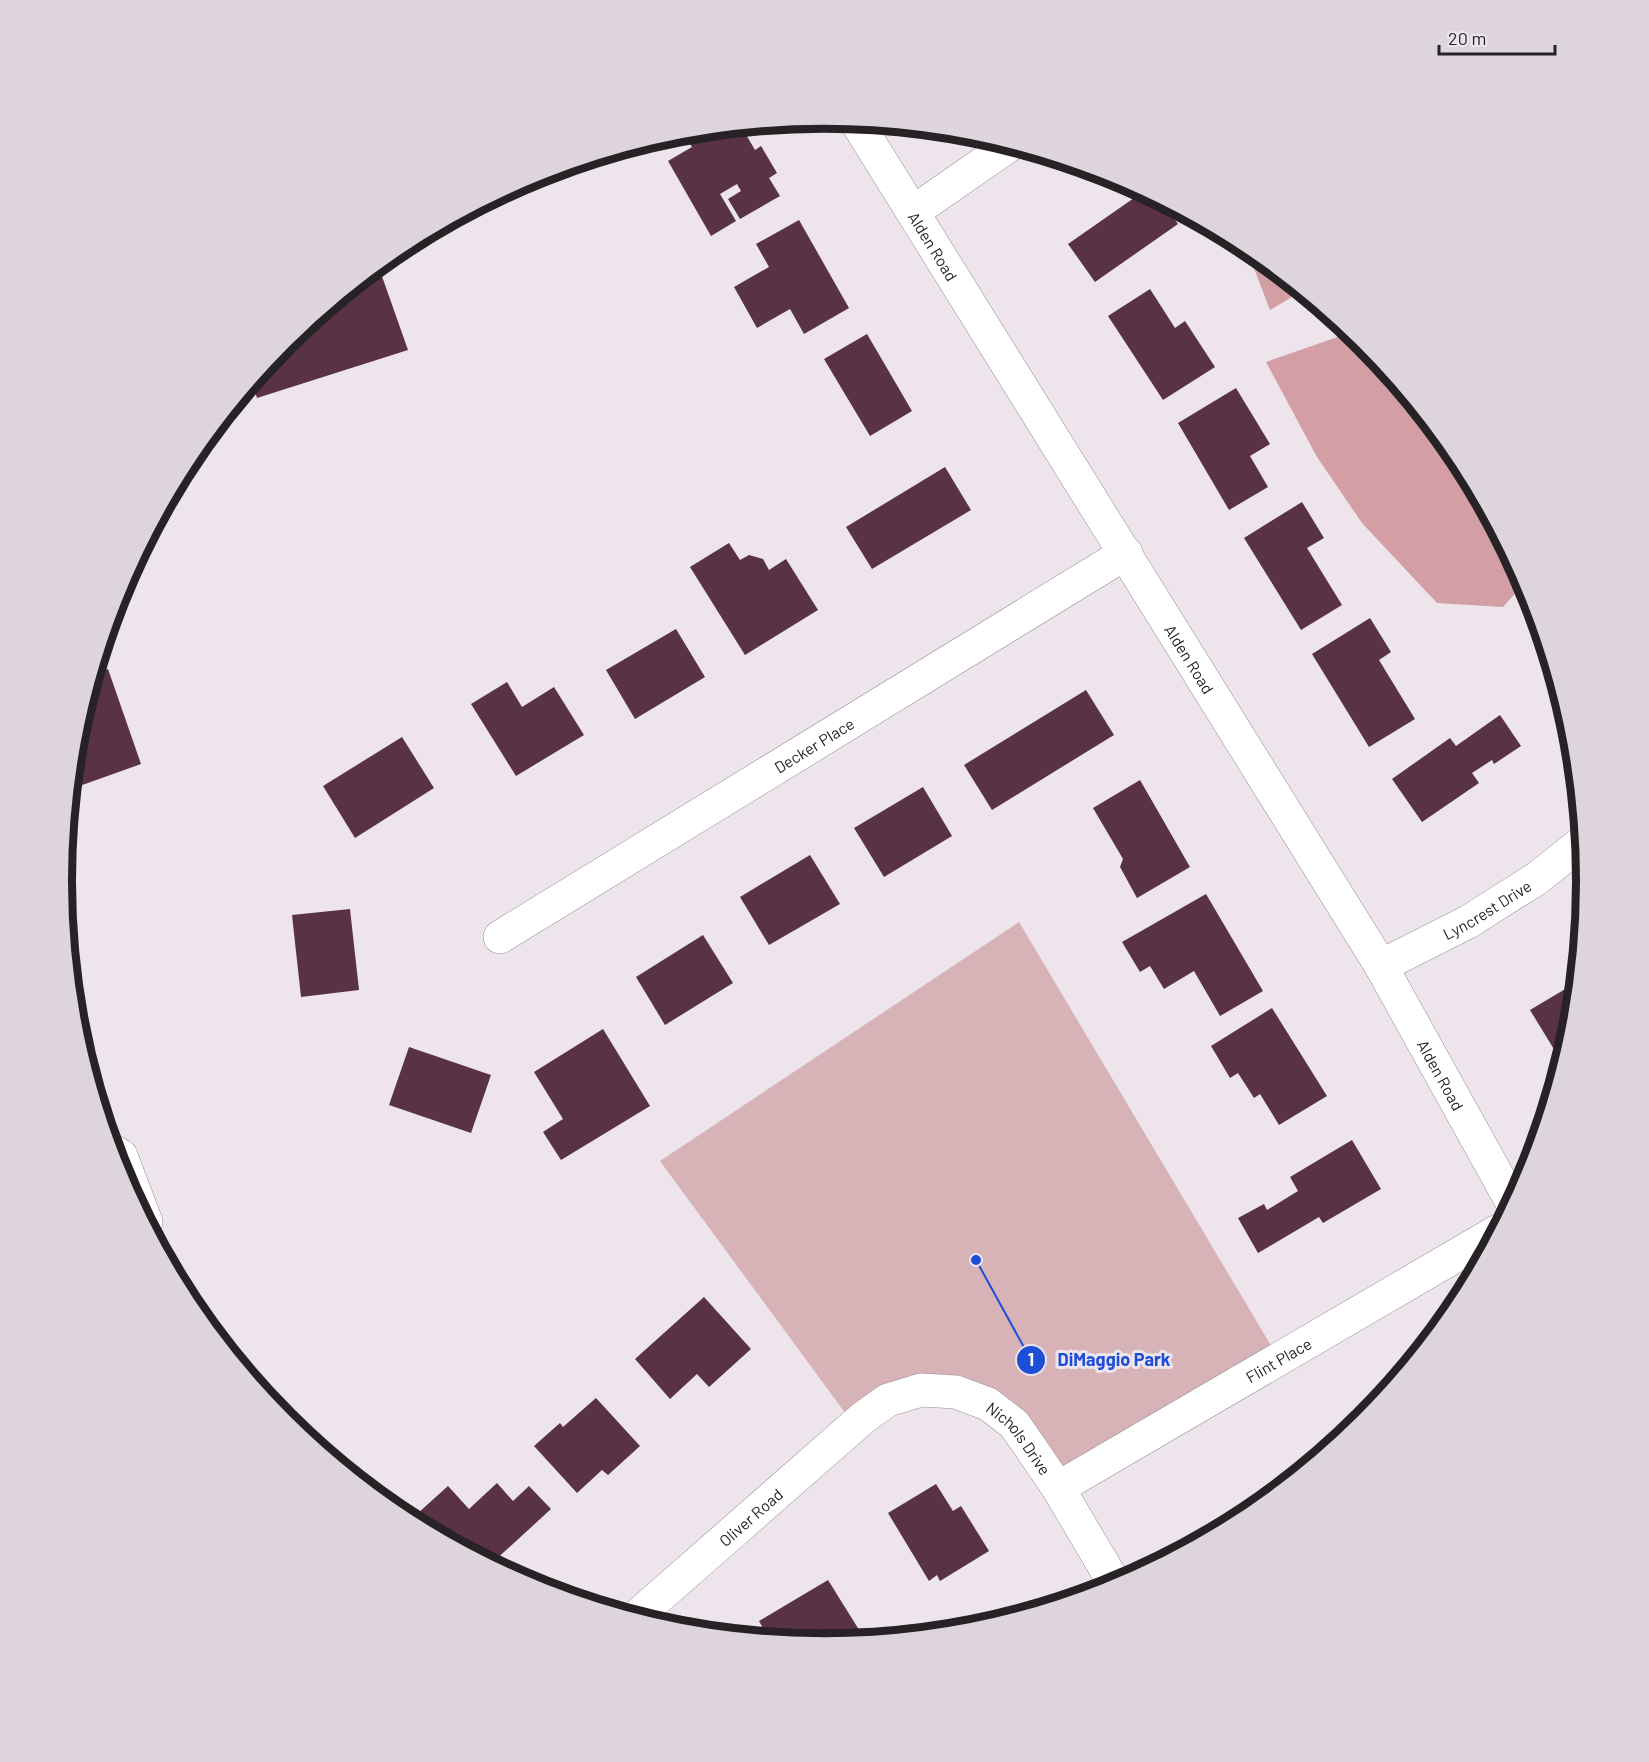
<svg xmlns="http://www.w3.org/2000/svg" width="1649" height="1762" font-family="Barlow,sans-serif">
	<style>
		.green { fill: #d7b2b6 }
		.forest { fill: #d39fa5 }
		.building { fill: #593244 }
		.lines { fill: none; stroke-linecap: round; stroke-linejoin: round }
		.minor-casing { stroke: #989097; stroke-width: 34 }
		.minor { stroke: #fff; stroke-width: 33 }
		.labels { text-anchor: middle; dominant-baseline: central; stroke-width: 6; stroke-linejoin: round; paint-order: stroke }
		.street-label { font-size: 16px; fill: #262225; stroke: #ede4ec }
		.rim { fill: none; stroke: #262225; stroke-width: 8 }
		.leader { fill: none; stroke: #1d4ed8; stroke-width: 2 }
		.callout-dot { fill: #1d4ed8; stroke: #ede4ec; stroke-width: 2 }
		.mark-label { font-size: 18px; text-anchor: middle; font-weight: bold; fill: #fff }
		.callout-label { font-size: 18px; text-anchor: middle; font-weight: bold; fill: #1d4ed8; stroke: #ede4ec; stroke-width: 6; stroke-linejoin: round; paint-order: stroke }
	</style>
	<rect width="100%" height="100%" fill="#ede4ec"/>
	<path class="green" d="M1019,922L1279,1359L1058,1488L956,1392L854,1425L660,1161Z"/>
	<g class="forest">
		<path d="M1245,245L1249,247L1302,291L1270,310Z"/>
		<path d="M1352,332L1364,342L1459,457L1525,582L1503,607L1437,603L1362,523L1317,457L1266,362Z"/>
	</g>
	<g class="building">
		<path d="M741,126L755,150L761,146L777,173L769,178L780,196L740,219L728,199L741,191L737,184L720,194L736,221L711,236L668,161L692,147L684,134L688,131Z"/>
		<path d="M1144,191L1162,201L1178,224L1095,282L1068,244Z"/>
		<path d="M799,220L849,308L804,334L790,309L757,328L734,287L769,267L756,244Z"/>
		<path d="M378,265L408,350L257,398L252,382L285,341Z"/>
		<path d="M1150,289L1175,328L1185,321L1215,367L1163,400L1108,316Z"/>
		<path d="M867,334L912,411L870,436L824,359Z"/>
		<path d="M1236,388L1270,444L1250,456L1268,487L1229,510L1178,423Z"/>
		<path d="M945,467L971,510L872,569L846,527Z"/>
		<path d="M1302,502L1324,538L1307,548L1342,605L1301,630L1244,538Z"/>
		<path d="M729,543L740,560L749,555L763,559L769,570L786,559L818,610L745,655L690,567Z"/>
		<path d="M1370,618L1391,652L1379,660L1415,719L1369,747L1312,654Z"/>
		<path d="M676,629L705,677L635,719L606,670Z"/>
		<path d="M108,669L141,764L71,789L76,732L94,674Z"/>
		<path d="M507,682L522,707L554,687L584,735L516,776L471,704Z"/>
		<path d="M1086,690L1114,735L992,810L964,765Z"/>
		<path d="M1500,715L1521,746L1494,764L1492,760L1472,773L1479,783L1422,822L1392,779L1450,738L1456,746Z"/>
		<path d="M402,737L434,788L355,838L323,786Z"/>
		<path d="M1140,780L1190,867L1137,898L1120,867L1123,859L1093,808Z"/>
		<path d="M923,787L952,836L884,877L854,828Z"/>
		<path d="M810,855L840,904L769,945L740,897Z"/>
		<path d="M1206,894L1263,991L1220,1016L1194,971L1164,989L1150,966L1140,972L1122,942Z"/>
		<path d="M350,909L359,990L301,997L292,915Z"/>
		<path d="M703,935L733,983L665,1025L636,977Z"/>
		<path d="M1572,985L1577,992L1573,1030L1563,1064L1530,1010Z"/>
		<path d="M1272,1008L1327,1096L1279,1125L1260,1094L1254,1098L1238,1073L1230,1078L1211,1046Z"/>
		<path d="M603,1029L650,1106L561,1160L543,1132L563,1119L534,1072Z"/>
		<path d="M409,1047L491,1075L471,1133L389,1105Z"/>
		<path d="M1352,1140L1381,1189L1323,1223L1319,1217L1258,1253L1238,1218L1264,1204L1267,1210L1298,1191L1290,1177Z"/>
		<path d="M704,1297L751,1349L709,1387L697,1374L670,1399L635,1359Z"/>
		<path d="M596,1398L640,1446L608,1475L602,1470L577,1493L534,1446L560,1423L563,1427Z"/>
		<path d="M497,1483L513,1501L529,1486L551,1509L491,1564L434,1533L417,1514L448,1486L469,1509Z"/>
		<path d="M936,1484L953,1511L961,1506L989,1551L940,1581L937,1575L929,1581L888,1513Z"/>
		<path d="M828,1580L861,1633L847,1642L824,1644L769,1639L759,1621Z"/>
	</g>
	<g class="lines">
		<g class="minor-casing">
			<g id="minor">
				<path id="s1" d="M856,121L1381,966L1513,1204"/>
				<path d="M913,212L1011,144"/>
				<path id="s2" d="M500,937L1126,553"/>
				<path id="s3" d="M1381,966L1468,922L1536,879L1584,841"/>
				<path d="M113,1151L121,1156L146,1222"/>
				<path id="s4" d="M1058,1488L1498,1231"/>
				<path id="s5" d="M636,1617L864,1417L888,1400L921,1390L956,1392L988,1404L1014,1424L1028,1444L1058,1488L1116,1586"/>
			</g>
		</g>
		<use href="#minor" class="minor"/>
	</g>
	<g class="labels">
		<g class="street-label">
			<text stroke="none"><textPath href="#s1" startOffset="147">Alden Road</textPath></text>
			<text stroke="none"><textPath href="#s1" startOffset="633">Alden Road</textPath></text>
			<text stroke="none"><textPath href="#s2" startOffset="368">Decker Place</textPath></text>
			<text stroke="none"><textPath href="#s3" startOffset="120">Lyncrest Drive</textPath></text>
			<text stroke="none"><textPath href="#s1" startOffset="1119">Alden Road</textPath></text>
			<text stroke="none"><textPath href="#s4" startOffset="255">Flint Place</textPath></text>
			<text stroke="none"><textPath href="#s5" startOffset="483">Nichols Drive</textPath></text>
			<text stroke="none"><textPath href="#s5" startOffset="152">Oliver Road</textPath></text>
		</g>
	</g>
	<path d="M0 0H1649V1762H0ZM72 881a752 752 0 1 1 1504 0a752 752 0 1 1-1504 0Z" fill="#ddd4dc" fill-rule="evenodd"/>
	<path class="rim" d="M72 881a752 752 0 1 1 1504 0a752 752 0 1 1-1504 0Z"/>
	<path class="leader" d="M976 1260L1031 1360"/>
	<g class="callout-dot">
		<circle cx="976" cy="1260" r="6"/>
		<circle cx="1031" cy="1360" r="15"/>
	</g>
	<g class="mark-label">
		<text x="1031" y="1366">1</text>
	</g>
	<g class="callout-label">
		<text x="1114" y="1366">DiMaggio Park</text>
	</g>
	<path d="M1439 45v9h116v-9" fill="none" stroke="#262225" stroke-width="3"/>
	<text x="1448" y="45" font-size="18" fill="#262225" stroke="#ede4ec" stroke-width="4.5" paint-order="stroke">20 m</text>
</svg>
